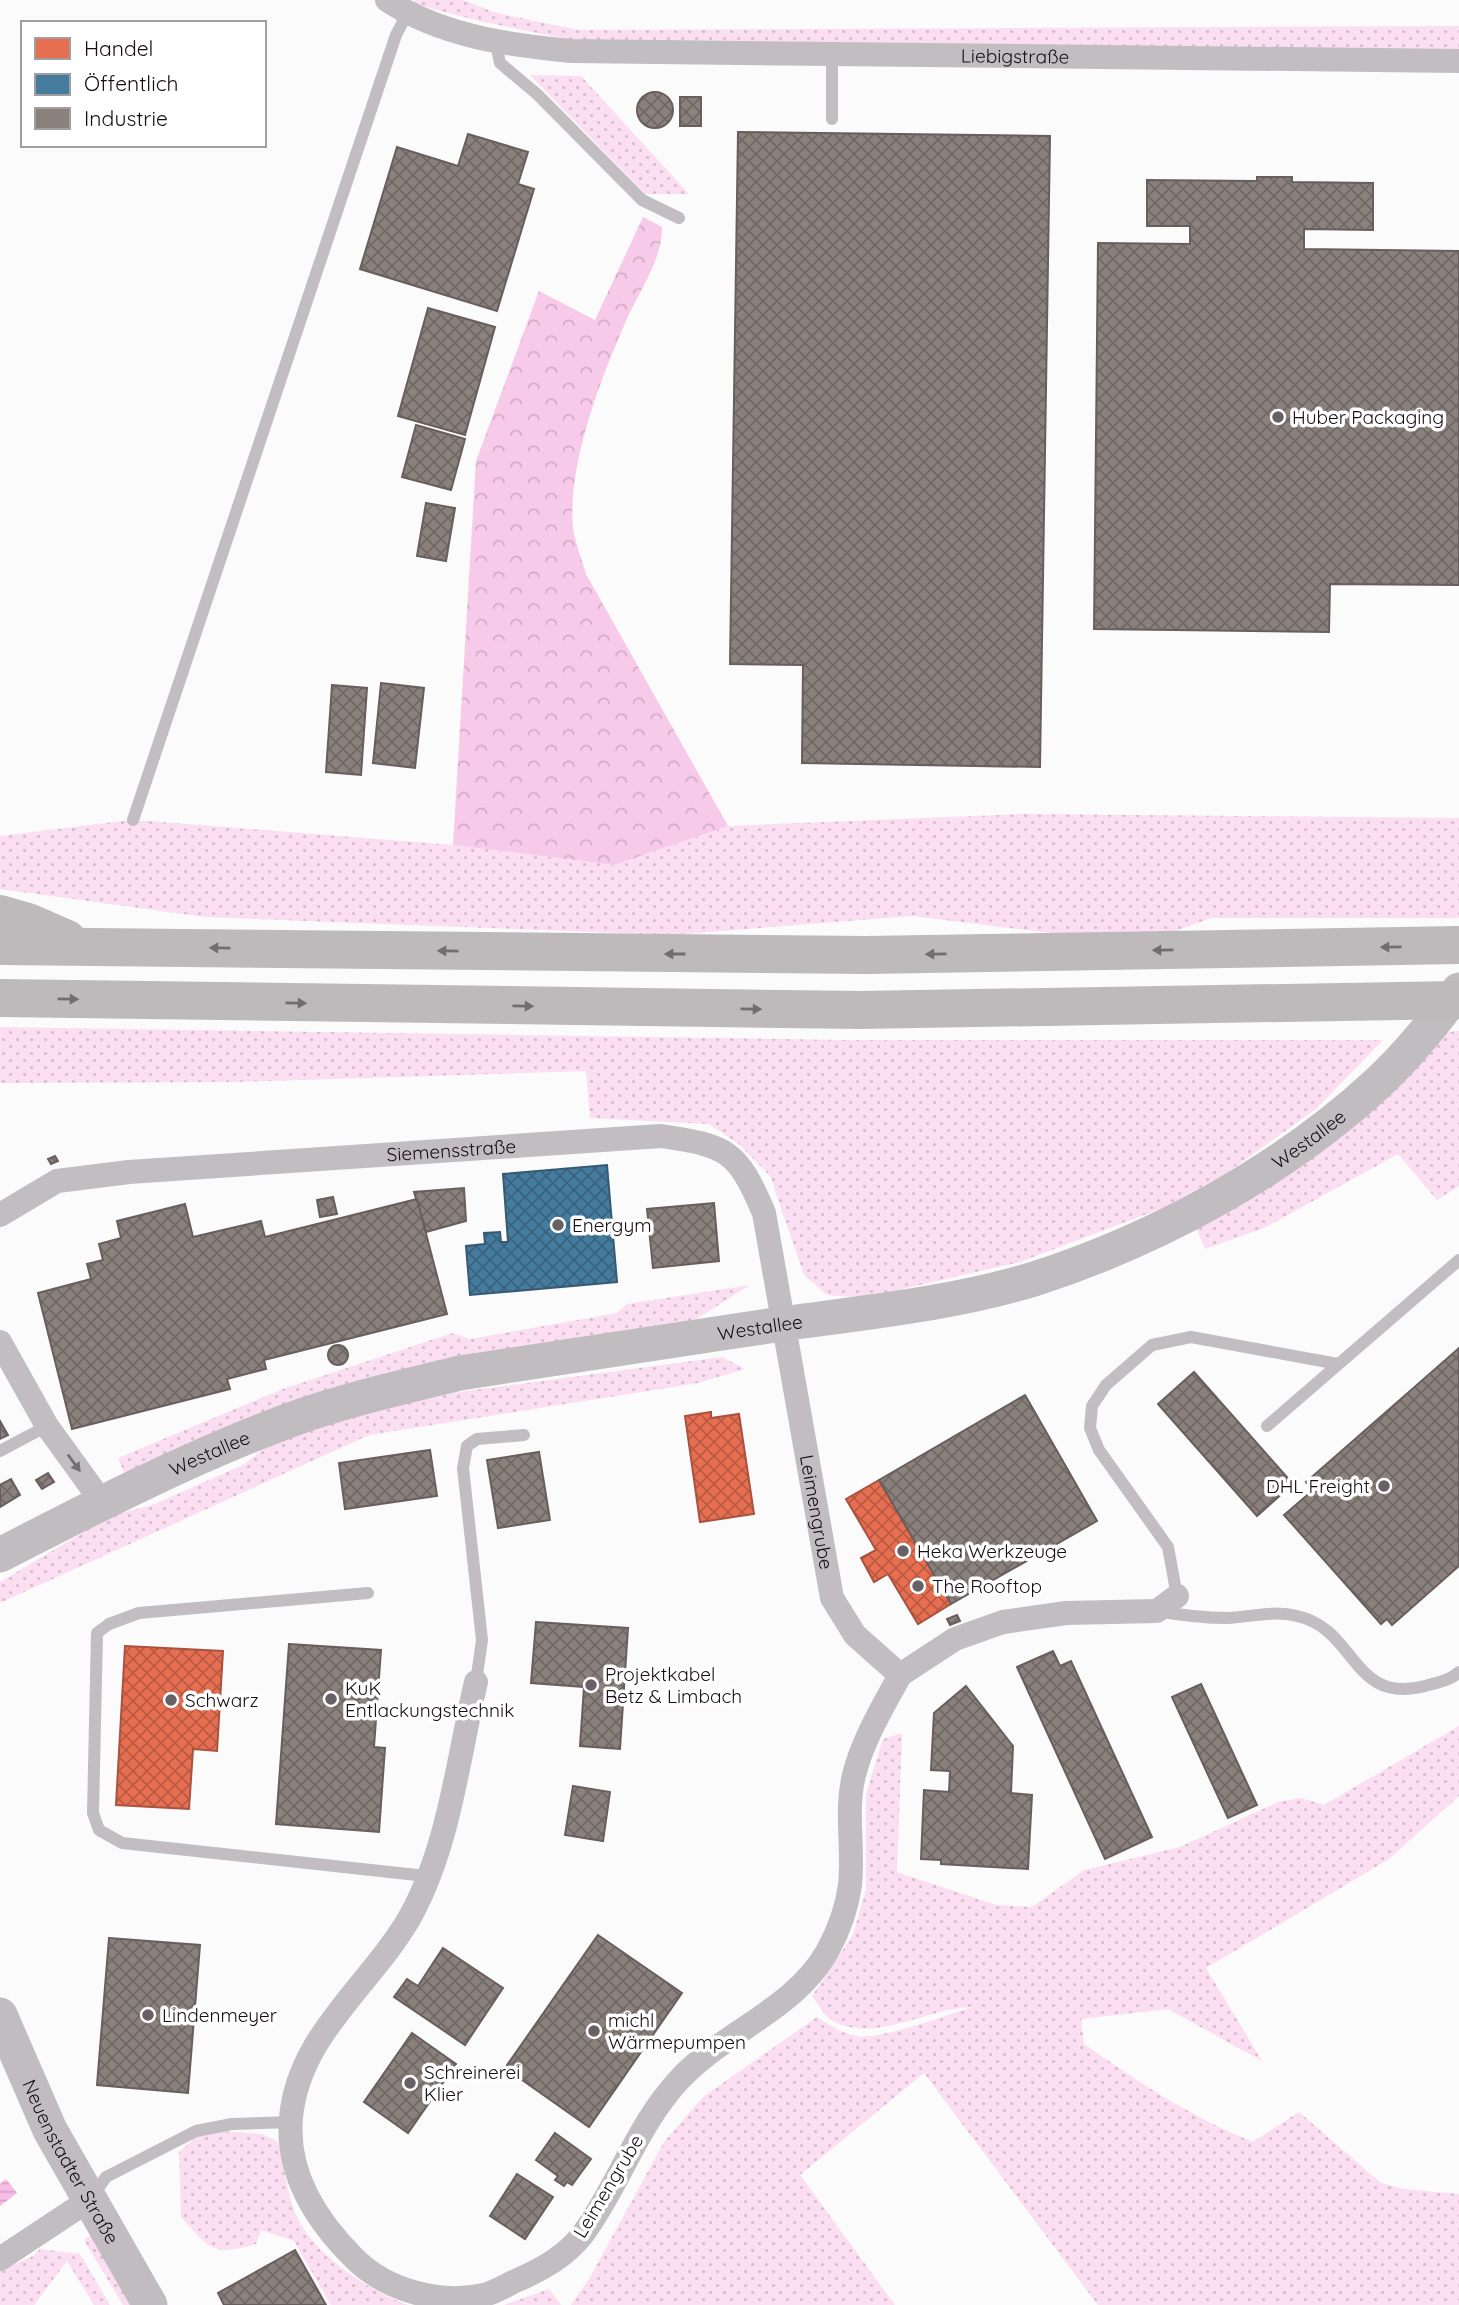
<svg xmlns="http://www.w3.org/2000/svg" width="1459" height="2305" font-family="Quicksand,sans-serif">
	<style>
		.grass { fill: url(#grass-dots) }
		.forest { fill: url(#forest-crowns) }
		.water { fill: url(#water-rules) }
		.shops { fill: url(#shops-cross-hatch); stroke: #a9523f; stroke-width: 2 }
		.public { fill: url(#public-cross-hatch); stroke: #375a74; stroke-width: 2 }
		.industry { fill: url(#industry-cross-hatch); stroke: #685e5d; stroke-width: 2 }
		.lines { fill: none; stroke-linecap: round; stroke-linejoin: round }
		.service { stroke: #c1bdc0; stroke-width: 12 }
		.minor { stroke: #c1bdc0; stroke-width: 24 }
		.secondary { stroke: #c0bcbf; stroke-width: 35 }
		.motorway { stroke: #bebabc; stroke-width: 38 }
		.oneway { fill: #736c70 }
		.oneway2 { fill: #746e73 }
		.poi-dot { fill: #676065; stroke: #fff; stroke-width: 2.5 }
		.labels { text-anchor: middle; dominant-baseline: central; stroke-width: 7; stroke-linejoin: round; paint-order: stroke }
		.street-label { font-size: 19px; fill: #170d14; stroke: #fff }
		.poi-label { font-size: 19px; fill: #170d14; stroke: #fff; text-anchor: start }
	</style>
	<defs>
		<pattern id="grass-dots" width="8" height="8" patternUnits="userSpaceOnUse" patternTransform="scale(1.75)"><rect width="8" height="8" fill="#fbdef1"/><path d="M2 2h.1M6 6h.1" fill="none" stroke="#d6bdce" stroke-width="1.8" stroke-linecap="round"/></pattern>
		<pattern id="forest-crowns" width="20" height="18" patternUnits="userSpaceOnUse" patternTransform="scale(1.75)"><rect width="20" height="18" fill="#f7cae9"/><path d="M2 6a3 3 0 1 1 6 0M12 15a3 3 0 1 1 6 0" fill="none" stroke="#d3acc7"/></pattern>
		<pattern id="water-rules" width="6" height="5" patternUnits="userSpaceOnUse" patternTransform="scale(1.75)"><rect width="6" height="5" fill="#f8bde5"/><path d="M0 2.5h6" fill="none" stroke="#d4a1c4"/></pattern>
		<pattern id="shops-cross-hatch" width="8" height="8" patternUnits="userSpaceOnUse" patternTransform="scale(1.75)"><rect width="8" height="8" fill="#e76f51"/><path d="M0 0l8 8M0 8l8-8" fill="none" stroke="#ba5a42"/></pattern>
		<pattern id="public-cross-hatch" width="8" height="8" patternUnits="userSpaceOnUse" patternTransform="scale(1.75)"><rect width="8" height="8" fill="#457b9d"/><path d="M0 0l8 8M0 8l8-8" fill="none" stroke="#39637f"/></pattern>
		<pattern id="industry-cross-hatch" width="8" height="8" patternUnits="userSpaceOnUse" patternTransform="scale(1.75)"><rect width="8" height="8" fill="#8a817c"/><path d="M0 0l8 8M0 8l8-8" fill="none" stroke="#706864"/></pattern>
	</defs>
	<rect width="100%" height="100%" fill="#fbfbfb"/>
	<g class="grass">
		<path d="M415,0H464L493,12L577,30L1459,26V51L577,41L479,21L415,4Z"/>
		<path d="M530,75L581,76L689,194H645Z"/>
		<path d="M1022,814L1459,818V918H1211L1140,944L912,916L671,935L205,917L0,889V836L122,821H148L453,845L614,865L728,826Z"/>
		<path d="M0,1027L846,1040H1383L1316,1109L1225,1174L1168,1206L1020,1262L889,1292L850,1297L827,1295L804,1275L770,1176L740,1145L709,1124L590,1118L586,1071L235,1082L0,1083Z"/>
		<path d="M1459,1031V1186L1437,1200L1398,1154L1264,1228L1205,1249L1190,1213L1425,1034Z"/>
		<path d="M750,1285L696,1319L126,1477L118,1458L283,1389L453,1333L470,1339L617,1313L627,1304Z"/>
		<path d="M722,1357L745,1369L698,1383L369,1435L0,1603V1582L111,1516L155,1504L243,1465L274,1441L373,1409L459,1392Z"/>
		<path d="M1459,1726V1796L1389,1859L1206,1968L1262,2061L1168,2009L1081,2019L1084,2044C1140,2083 1189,2116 1253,2142L1299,2112L1381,2183L1403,2189L1459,2194V2305H1098L924,2073L800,2175L895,2305H571L589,2279L664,2142L703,2097L817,2017C830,2025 841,2033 856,2036C882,2040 946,2015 973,2007C929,2007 876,2044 833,2021C825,2017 818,2004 812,1996L853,1935L866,1889V1794L883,1739L902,1733L897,1872L996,1905L1032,1907L1084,1870L1180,1847L1278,1802L1301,1798L1324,1805Z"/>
		<path d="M219,2131L262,2134L278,2142C284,2165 287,2194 296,2215C314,2255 369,2291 408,2305H331L294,2241L261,2230L256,2244C211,2257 211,2249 181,2217L179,2152L197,2136Z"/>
		<path d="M95,2233L137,2305H123L84,2240Z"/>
		<path d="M40,2249L80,2254L110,2305H94L67,2261L34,2305H0V2271L33,2256Z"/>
		<path d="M549,2289L561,2305H504Z"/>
	</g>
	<path class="forest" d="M643,217L662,227C663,259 639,291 626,321C601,378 567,465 573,528C575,543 582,560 586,574L728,826L614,865L453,845L476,461L539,291L595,320Z"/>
	<path class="water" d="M6,2179L17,2193L0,2206V2184Z"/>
	<g class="shops">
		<path d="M711,1412V1418L739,1414L754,1514L700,1522L685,1416Z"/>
		<path d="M879,1480L951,1604L918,1624L888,1574L874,1582L861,1558L876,1550L846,1499Z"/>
		<path d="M125,1646L223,1651L217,1751L193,1749L189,1809L116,1805Z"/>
	</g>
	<path class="public" d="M607,1165L617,1282L470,1295L466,1246L485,1244L484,1233L500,1232L501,1242H508L503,1174Z"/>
	<g class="industry">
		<circle cx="655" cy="110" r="18"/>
		<rect x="680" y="97" width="21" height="29"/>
		<path d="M738,132L1050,136L1040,767L802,763L803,665L730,664Z"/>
		<path d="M468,134L528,152L518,184L534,189L497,311L360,269L397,147L458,166Z"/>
		<path d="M1257,177H1292V182L1373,183V230L1304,229V249L1459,251V585L1330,584L1329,632L1094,629L1098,243L1190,244V226H1147V180L1257,181Z"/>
		<path d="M428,308L495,327L465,435L398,416Z"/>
		<path d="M416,425L465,439L451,490L402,477Z"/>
		<path d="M426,503L455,508L446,561L417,556Z"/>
		<path d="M381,683L424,688L415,768L373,763Z"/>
		<path d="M332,685L367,688L361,775L326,772Z"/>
		<path d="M55,1156L58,1161L51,1164L48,1159Z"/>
		<path d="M464,1188L466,1221L426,1232L414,1192Z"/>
		<path d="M333,1197L337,1214L320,1217L317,1200Z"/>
		<path d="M417,1199L447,1314L264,1360L266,1369L227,1379L230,1389L72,1429L38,1293L91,1279L87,1264L103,1260L99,1244L121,1238L117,1221L185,1204L193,1237L261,1221L265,1237Z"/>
		<path d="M714,1203L719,1261L653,1268L647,1209Z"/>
		<circle cx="338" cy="1355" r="10"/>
		<path d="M1459,1348V1566L1392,1625L1387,1619L1381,1624L1284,1515L1313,1490L1306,1482Z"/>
		<path d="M1194,1372L1293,1484L1257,1516L1158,1404Z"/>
		<path d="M1025,1395L1097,1521L951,1604L879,1480Z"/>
		<path d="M0,1421L8,1435L0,1439Z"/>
		<path d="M430,1450L437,1496L345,1509L339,1463Z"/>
		<path d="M539,1452L550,1520L498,1528L487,1460Z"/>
		<path d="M48,1473L54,1482L42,1489L36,1480Z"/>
		<path d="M11,1479L20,1495L0,1507V1485Z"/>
		<path d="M957,1615L960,1621L950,1625L947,1619Z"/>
		<path d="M536,1622L628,1628L620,1749L580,1746L584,1687L531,1683Z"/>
		<path d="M289,1644L381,1650L374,1747L385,1748L379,1832L276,1824Z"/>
		<path d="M1053,1651L1060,1666L1071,1661L1152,1837L1105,1859L1017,1667Z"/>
		<path d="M1201,1684L1257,1805L1228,1818L1172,1697Z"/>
		<path d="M966,1686L1013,1746L1011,1793L1032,1795L1028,1869L941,1864V1860L921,1859L924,1790L949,1792L950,1771L931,1770L934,1713Z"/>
		<path d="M573,1786L610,1792L603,1841L565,1835Z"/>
		<path d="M598,1935L682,1993L589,2127L505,2068Z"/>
		<path d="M109,1938L200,1945L188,2093L97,2085Z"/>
		<path d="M443,1948L503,1988L465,2045L394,1997L407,1979L418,1986Z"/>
		<path d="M412,2033L456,2064L408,2133L364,2102Z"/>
		<path d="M555,2133L591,2159L572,2185L567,2182L564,2186L555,2180L558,2176L536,2160Z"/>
		<path d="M517,2174L553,2197L525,2239L490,2216Z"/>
		<path d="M295,2250L326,2305H224L218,2293Z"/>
	</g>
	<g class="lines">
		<g class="service">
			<path d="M496,44L500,63L537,94L642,200L679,218"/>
			<path d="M832,119V54"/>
			<path d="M133,820L396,35L407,14"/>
			<path d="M1267,1426L1459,1260"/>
			<path d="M0,1451L47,1426"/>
			<path d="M368,1593L139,1613L109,1624L97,1633L93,1813L99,1830L122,1843L426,1876"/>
			<path d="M1177,1596L1168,1547L1099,1450L1090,1428L1092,1406L1106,1385L1152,1345L1191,1337L1338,1364"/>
			<path d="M1157,1611C1180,1615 1203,1618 1227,1618C1250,1617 1274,1610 1297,1616C1357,1629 1351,1705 1425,1686C1438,1682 1449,1681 1459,1672"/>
			<path d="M476,1682L482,1640L463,1468L467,1446L477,1439L524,1435"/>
			<path d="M92,2197L106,2177L196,2131L232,2124L290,2122"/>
		</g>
		<g class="minor">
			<path id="s1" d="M387,0C441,36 508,45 571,51L1459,61"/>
			<path id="s2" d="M0,1215L57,1181L129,1172L661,1136C728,1146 737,1150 764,1213L832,1598L855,1635L900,1675C883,1707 863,1739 854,1775C845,1811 854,1849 850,1885C847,1908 838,1932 827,1952C793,2011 724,2031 679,2080C637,2125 619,2185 583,2234C566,2256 544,2268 520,2279C508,2284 496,2292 484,2295C439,2305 385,2290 353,2257C316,2220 286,2173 291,2118C298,2035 371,1985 410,1917C449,1847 458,1759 476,1682"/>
			<path d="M0,1342L47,1426L102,1502"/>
			<path d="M900,1675L955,1639L1003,1622L1066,1613L1157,1611L1177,1596"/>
			<path d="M0,2259L89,2200"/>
		</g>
		<g class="secondary">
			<path id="s3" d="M0,1555C93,1507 191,1457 290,1420C345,1400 403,1387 460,1373C569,1357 679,1339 789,1323C870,1312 955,1303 1034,1279C1158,1239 1283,1171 1379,1082C1409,1054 1434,1022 1459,990"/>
			<path id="s4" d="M0,2015L50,2130L150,2305"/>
		</g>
		<g class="motorway">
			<path d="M0,914L28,922L67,939"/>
			<path d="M0,946L866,955L1459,945"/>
			<path d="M0,998L860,1010L1459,1000"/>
		</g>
	</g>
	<defs><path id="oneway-solid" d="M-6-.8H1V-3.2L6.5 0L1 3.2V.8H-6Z" transform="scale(1.75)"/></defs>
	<g class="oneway">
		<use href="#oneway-solid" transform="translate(1391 947) rotate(179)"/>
		<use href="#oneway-solid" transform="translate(220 948) rotate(-179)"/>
		<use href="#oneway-solid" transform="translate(1163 950) rotate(179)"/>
		<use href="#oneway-solid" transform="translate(448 951) rotate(-179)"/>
		<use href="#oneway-solid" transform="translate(675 954) rotate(-180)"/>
		<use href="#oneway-solid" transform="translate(936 954) rotate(179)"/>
		<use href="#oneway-solid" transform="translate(68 999) rotate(1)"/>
		<use href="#oneway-solid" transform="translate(296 1003) rotate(1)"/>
		<use href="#oneway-solid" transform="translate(523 1006) rotate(1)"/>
		<use href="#oneway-solid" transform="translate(751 1009) rotate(1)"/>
	</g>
	<use class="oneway2" href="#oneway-solid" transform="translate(74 1463) rotate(54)"/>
	<g class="poi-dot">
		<circle cx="1278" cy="417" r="7"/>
		<circle cx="558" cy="1225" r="7"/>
		<circle cx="1384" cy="1486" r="7"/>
		<circle cx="903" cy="1551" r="7"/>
		<circle cx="918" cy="1586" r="7"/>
		<circle cx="591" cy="1685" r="7"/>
		<circle cx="331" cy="1699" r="7"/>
		<circle cx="171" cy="1700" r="7"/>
		<circle cx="148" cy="2015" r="7"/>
		<circle cx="594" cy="2031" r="7"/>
		<circle cx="410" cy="2083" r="7"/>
	</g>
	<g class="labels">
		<g class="street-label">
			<text stroke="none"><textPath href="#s1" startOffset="637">Liebigstraße</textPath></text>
			<text stroke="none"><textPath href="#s3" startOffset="1388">Westallee</textPath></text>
			<text stroke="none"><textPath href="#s2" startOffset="462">Siemensstraße</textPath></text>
			<text stroke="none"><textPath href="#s3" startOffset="800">Westallee</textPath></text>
			<text stroke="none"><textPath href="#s3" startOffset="233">Westallee</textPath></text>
			<text stroke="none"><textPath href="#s2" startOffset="1115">Leimengrube</textPath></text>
			<text stroke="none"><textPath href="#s4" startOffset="163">Neuenstadter Straße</textPath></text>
			<text transform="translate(608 2186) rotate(-59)">Leimengrube</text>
		</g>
		<g class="poi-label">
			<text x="1292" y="417">Huber Packaging</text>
			<text x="572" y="1225">Energym</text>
			<text x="1370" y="1486" text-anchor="end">DHL Freight</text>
			<text x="917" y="1551">Heka Werkzeuge</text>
			<text x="932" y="1586">The Rooftop</text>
			<text x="605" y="1674">Projektkabel<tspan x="605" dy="22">Betz &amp; Limbach</tspan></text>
			<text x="345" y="1688">KuK<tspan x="345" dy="22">Entlackungstechnik</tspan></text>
			<text x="185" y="1700">Schwarz</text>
			<text x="162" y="2015">Lindenmeyer</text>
			<text x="608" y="2020">michl<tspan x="608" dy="22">Wärmepumpen</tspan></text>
			<text x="424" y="2072">Schreinerei<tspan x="424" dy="22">Klier</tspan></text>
		</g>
	</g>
	<rect x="21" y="21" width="245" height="126" fill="#ffffff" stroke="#a29ea1" stroke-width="2"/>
	<rect x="35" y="38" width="35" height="21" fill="#e76f51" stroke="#a29ea1" stroke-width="2"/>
	<text x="84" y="56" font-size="21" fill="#170d14">Handel</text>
	<rect x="35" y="74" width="35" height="21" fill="#457b9d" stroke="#a29ea1" stroke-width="2"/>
	<text x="84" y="91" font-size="21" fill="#170d14">Öffentlich</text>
	<rect x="35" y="108" width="35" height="21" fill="#8a817c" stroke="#a29ea1" stroke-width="2"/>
	<text x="84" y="126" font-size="21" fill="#170d14">Industrie</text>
</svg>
